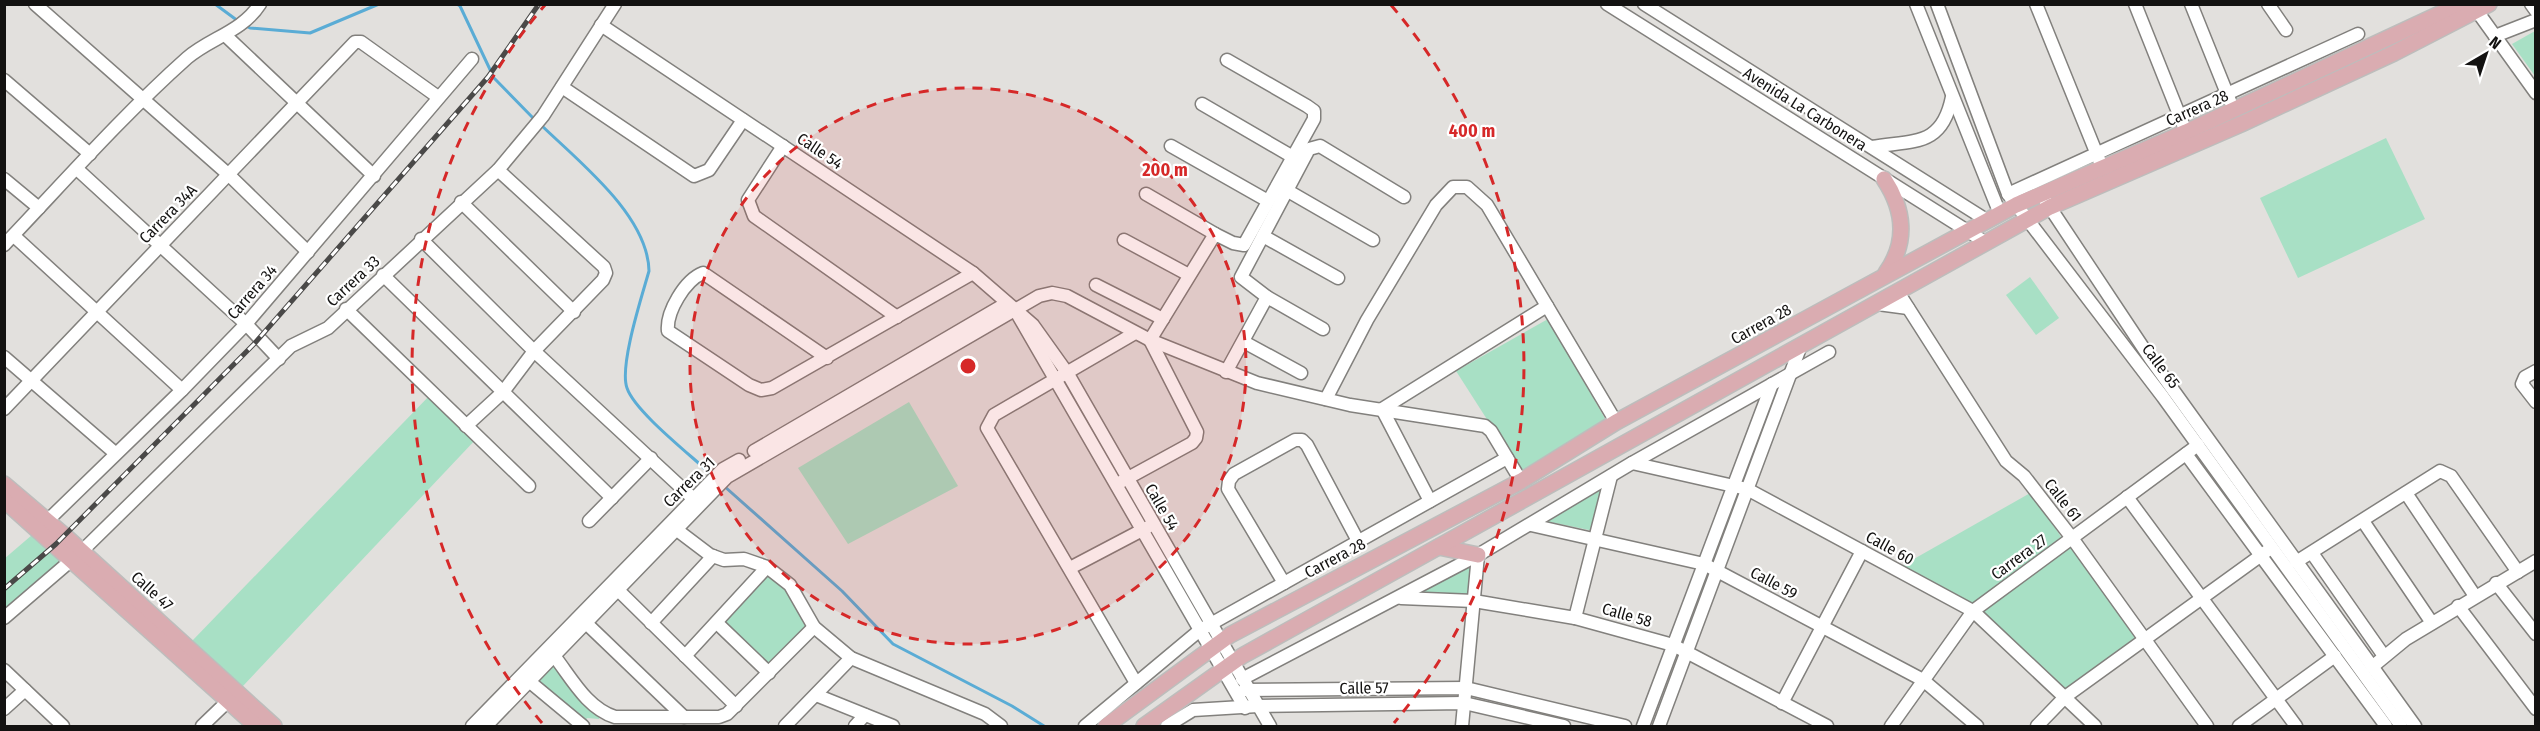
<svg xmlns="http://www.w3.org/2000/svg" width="2540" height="731" font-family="'Fira Sans Condensed',sans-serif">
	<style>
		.green { fill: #a8e0c5 }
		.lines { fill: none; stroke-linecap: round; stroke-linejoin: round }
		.stream { stroke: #5aacd5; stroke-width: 3 }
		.minor-casing { stroke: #82807d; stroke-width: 15 }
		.major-casing { stroke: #bdbdbc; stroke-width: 18 }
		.minor { stroke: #fff; stroke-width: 12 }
		.major { stroke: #daacb1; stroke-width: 15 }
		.rail-casing { stroke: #4a4948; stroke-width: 5 }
		.rail { stroke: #fff; stroke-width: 3; stroke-dasharray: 9; stroke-linecap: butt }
		.ring { fill: none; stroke: #d62828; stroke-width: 3; stroke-dasharray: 10 8 }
		.labels { text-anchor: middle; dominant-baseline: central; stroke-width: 4.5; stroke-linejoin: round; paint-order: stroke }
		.street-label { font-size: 16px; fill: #131211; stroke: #fff }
		.centre { fill: #d62828; stroke: #fff; stroke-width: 3 }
		.ring-label { font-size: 18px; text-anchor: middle; font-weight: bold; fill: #d62828; stroke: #fff; stroke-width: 4.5; stroke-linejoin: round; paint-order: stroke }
	</style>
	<rect width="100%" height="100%" fill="#e2e0dd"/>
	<g class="green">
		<path d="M2535,31V76L2512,44Z"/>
		<path d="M2386,138L2425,219L2298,278L2260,198Z"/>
		<path d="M2030,277L2059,318L2036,335L2006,295Z"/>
		<path d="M1548,319L1607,422L1522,474L1456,371Z"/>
		<path d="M432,393L478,437L242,687L192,641Z"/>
		<path d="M909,402L958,486L848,544L798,468Z"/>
		<path d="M1603,486L1594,531L1545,521Z"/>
		<path d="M2032,492L2063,540L1970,606L1898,568Z"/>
		<path d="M39,529L73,559L5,618L4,559Z"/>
		<path d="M2071,547L2136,639L2067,690L1983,612Z"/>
		<path d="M1473,564L1470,596L1414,592Z"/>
		<path d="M767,567L790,585L814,627L769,673L718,623Z"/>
		<path d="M555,657L602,713L599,719L587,718L584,726L530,682Z"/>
	</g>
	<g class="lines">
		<g class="stream">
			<path d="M215,4L238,21"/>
			<path d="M457,4L460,6L494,78L535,120"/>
			<path d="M246,26L250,28L310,33L379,4"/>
			<path d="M540,124C578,161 648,215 649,271C642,296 619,366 627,388C635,412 692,456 713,476"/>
			<path d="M724,486L842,591L893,644L1012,706L1044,726"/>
		</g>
		<g class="minor-casing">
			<g id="minor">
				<path d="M35,4L229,175L308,252"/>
				<path d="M1607,4L1985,242"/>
				<path d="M1644,4L1988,221"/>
				<path d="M1916,4L2000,214"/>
				<path d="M1937,4L2008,194L2163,397L2401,726"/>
				<path d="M2036,4L2100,162"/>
				<path d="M2135,4L2186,132"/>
				<path d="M2191,4L2230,101"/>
				<path d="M2268,4L2286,30"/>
				<path d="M2531,4L2536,11"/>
				<path d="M2477,11L2536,93"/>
				<path d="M601,25L973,273L1033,325L1068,374L1270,726"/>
				<path d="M225,35L374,176"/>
				<path d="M2495,36L2536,20"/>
				<path d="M4,80L90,154"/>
				<path d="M562,87L694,176L709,170L743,120"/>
				<path d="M1202,104L1293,157"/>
				<path d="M783,146L748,200L754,216L897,317"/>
				<path d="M1171,146L1268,201"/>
				<path d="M1872,147C1914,140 1942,147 1952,97"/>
				<path d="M77,169L246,324L279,359"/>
				<path d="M4,179L39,208"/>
				<path d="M1288,191L1373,240"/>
				<path d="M1146,194L1215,234"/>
				<path d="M2008,194L2358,34"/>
				<path d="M2045,200L2150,358L2415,726"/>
				<path d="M461,202L574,312"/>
				<path d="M14,236L182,390"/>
				<path d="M1263,236L1338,278"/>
				<path d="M421,239L534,351L698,503"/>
				<path d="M1124,240L1189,275"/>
				<path d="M4,245C64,182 122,116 187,58C210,38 242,32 260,4"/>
				<path d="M383,275L612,498"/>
				<path d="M1096,285L1163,319"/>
				<path d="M1898,292L2006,461L2024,476L2072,538L2207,726"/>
				<path d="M1267,297L1323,329"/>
				<path d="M1878,304L1908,308"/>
				<path d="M346,309L529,486"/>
				<path d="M1018,315L1245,708"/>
				<path d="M1135,333L994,415L987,428L1136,683"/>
				<path d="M1244,342L1301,373"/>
				<path d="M4,357L115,453"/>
				<path d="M827,358L703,273C685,280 666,312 668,331L749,385L761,390L772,388L973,273"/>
				<path d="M2536,371L2525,377L2522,384L2536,402"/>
				<path d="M1226,372L1267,297L1241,277L1309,149L1320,146L1404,197"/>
				<path d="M1326,399L1367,320L1436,205L1453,187H1467L1487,205L1616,422"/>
				<path d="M4,409L355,42H361L438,97"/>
				<path d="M466,426L503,392L534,351L603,280L606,273L604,267L498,170"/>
				<path d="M754,451L1007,303"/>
				<path d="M2186,454L2386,726"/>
				<path d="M1632,463L1747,489L1973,611L2095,726"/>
				<path d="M1117,484L1192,443L1196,438L1197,432L1150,340L1215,234L1233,243L1244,245L1314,119V111L1307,106L1227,60"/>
				<path d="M2406,493L2475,596"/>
				<path d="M2127,497L2296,726"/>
				<path d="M1430,501L1382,409L1547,306"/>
				<path d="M589,521L651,458"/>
				<path d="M2363,521L2432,623"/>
				<path d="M1531,525L1704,564L1923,680L1977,726"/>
				<path d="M42,526L182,390L246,324L472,59"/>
				<path d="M677,530L710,555L724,560L744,559L767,567L790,585L814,627L851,658L985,714L1001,726"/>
				<path d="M2312,553L2384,656"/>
				<path d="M2296,562L2440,471L2451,476L2518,572"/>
				<path d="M1070,568L1148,527"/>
				<path d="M1284,583L1228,489L1229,481L1234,474L1295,440H1302L1307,445L1358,541"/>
				<path d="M2496,583L2536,634"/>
				<path d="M619,591L736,706"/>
				<path d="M1401,598L1474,601L1575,618L1673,645L1827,726"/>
				<path d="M2458,606L2536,709"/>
				<path d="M4,618L82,551L291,346L328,328L498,170L543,116L615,4"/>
				<path d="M1575,618L1611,476"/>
				<path d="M651,623L713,556"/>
				<path d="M717,623L769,673"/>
				<path d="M587,624L684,717"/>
				<path d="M685,656L767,567"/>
				<path d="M555,657C572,679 587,708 615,717H719L727,714L814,627"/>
				<path d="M2372,667L2406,639L2536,561"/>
				<path d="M4,670L63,726"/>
				<path d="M1242,679L1478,555L1632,463L1829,352"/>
				<path d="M530,682L583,726"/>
				<path d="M1244,690L1466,688L1625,726"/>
				<path d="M816,695L893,726"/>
				<path d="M1782,703L1862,551"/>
				<path d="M4,709L25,690"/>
				<path d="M202,726L228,701"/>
				<path d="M472,726L723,469L739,460"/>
				<path d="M486,726L727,477L1039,296L1052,293L1067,296L1150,340L1257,383L1350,405L1485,426L1491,431L1521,481"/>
				<path d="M785,726L851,658"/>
				<path d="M855,726L865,715"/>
				<path d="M1085,726L1200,630L1507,458"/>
				<path d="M1167,726L1193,710L1258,706L1464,703L1564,726"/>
				<path d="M1462,726L1478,555"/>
				<path d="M1643,726L1772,384"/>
				<path d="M1659,726L1800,348"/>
				<path d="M1891,726L1973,611L2198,445"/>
				<path d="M2037,726L2065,697L2267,551"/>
				<path d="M2239,726L2335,656"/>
			</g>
		</g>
		<g class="major-casing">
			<g id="major">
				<path d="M1884,179C1904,209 1908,242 1886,273"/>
				<path d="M4,484L65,536L274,726"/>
				<path d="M4,500L256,726"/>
				<path d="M1439,547L1478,555"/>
				<path d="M1106,726L1230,635L1521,481L1616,422L2016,205L2186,132L2461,4"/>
				<path d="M1144,726L1242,656L2050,207L2241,124L2394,53L2489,4"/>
			</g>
		</g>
		<use href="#minor" class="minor"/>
		<use href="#major" class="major"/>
		<g class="rail-casing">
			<path id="rail" d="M4,589L56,544L254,344L488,77L539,4"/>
		</g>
		<use href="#rail" class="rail"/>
	</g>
	<circle cx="968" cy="366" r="278" fill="#d62828" fill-opacity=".12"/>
	<g class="ring">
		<circle cx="968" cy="366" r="278"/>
		<path d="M542 723A556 556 0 0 1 545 5M1391 5A556 556 0 0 1 1394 723"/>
	</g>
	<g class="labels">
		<g class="street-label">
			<text transform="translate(2197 108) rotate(-24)">Carrera 28</text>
			<text transform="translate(1805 109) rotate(32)">Avenida La Carbonera</text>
			<text transform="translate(820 151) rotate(34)">Calle 54</text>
			<text transform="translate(168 214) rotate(-46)">Carrera 34A</text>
			<text transform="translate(353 281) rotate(-43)">Carrera 33</text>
			<text transform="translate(252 292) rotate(-49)">Carrera 34</text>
			<text transform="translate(1761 324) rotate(-29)">Carrera 28</text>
			<text transform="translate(2161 366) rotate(53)">Calle 65</text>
			<text transform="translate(689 482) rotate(-44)">Carrera 31</text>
			<text transform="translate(2063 500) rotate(52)">Calle 61</text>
			<text transform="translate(1162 507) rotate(60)">Calle 54</text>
			<text transform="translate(1890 548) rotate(29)">Calle 60</text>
			<text transform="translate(2019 557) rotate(-36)">Carrera 27</text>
			<text transform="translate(1335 558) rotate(-28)">Carrera 28</text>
			<text transform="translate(1774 583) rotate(28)">Calle 59</text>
			<text transform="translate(152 591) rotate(42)">Calle 47</text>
			<text transform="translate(1627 615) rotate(16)">Calle 58</text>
			<text transform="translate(1364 688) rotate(-1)">Calle 57</text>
		</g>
	</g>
	<circle cx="968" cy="366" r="9" class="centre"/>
	<g class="ring-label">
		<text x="1472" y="137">400 m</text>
		<text x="1165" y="176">200 m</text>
	</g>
	<rect width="2540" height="731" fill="none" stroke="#131211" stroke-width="12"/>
	<g transform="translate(2486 54) rotate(39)" stroke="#ffffff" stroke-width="4.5" paint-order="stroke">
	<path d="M0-4.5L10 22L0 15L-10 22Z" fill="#131211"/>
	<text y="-9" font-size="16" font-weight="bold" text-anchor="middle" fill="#131211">N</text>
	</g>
</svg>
